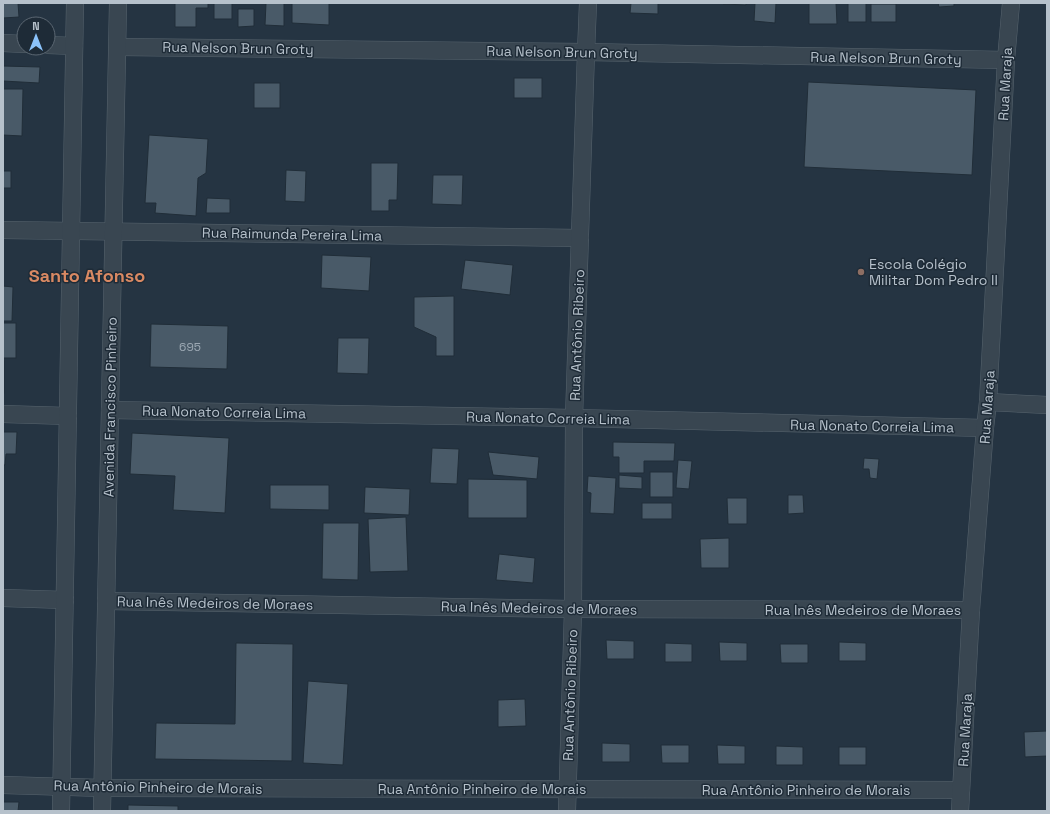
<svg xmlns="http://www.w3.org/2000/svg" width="1050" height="814" font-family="'Space Grotesk',sans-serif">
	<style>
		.building { fill: #495a68; stroke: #202d38 }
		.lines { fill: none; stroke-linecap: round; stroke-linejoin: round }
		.street-casing { stroke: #57646e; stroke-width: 18 }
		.street { stroke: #394651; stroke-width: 17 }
		.education-dot { fill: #8d6e63; stroke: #1e2b37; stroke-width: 1.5 }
		.labels { text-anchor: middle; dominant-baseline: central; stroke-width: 3; stroke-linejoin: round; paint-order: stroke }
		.number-label { font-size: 12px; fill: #9ba7b2 }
		.street-label { font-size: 14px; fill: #b6c1cb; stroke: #1e2b37 }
		.poi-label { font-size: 14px; fill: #b6c1cb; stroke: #1e2b37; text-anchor: start }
		.district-label { font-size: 18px; font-weight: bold; fill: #d98963; stroke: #1e2b37 }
	</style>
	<rect width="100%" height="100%" fill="#253442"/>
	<g class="building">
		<path d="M3,3H18L19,17L3,18Z"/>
		<path d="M175,3H208V8H196V27H175Z"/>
		<rect x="214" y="3" width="18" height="16"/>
		<path d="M266,3H284V26L265,25Z"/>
		<path d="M292,3H329V25L292,23Z"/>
		<path d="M631,3H658V14L630,13Z"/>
		<path d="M723,3H746V5L723,4Z"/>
		<path d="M755,3H776L775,23L754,21Z"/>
		<path d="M809,3H836L837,24H809Z"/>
		<rect x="848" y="3" width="18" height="19"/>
		<path d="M938,3H954V6L939,7Z"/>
		<rect x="871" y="4" width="25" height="18"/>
		<path d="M238,9H254V26L238,27Z"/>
		<path d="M3,66L40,67L39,83L3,81Z"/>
		<rect x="514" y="78" width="28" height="20"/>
		<path d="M808,82L976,90L972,175L804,167Z"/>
		<rect x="254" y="83" width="26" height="25"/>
		<path d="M3,89H23L22,136L3,135Z"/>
		<path d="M149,135L208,139L206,173L198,178L196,216L155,213L156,203H145Z"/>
		<path d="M371,163H398L397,200H389V211H371Z"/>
		<path d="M286,170L306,171L305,202L285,201Z"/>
		<rect x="3" y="171" width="8" height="17"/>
		<path d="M433,175H463L462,205L432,204Z"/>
		<path d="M207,198L230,199V213H206Z"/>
		<path d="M322,255L371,257L369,291L321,288Z"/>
		<path d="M465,260L513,265L510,295L461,289Z"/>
		<path d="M3,286L13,287L12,321H3Z"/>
		<path d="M454,296V356H436V337L414,327V297Z"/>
		<rect x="3" y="323" width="13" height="35"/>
		<path d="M151,324L228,326L227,369L150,367Z"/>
		<path d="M338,338H369L368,374L337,373Z"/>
		<rect x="3" y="361" width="1" height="32"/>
		<path d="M3,432H17L16,454H6L5,465H3Z"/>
		<path d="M132,433L229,438L225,513L173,510L175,476L130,474Z"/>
		<path d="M613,442L675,443L674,461H644V473H619V457H613Z"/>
		<path d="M432,448L459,449L457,484L430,483Z"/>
		<path d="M488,452L539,457L537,479L493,475Z"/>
		<path d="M864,458L879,459L877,479L870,478L869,469H863Z"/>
		<path d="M678,460L692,461L689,489L676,488Z"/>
		<rect x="650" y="472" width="23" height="25"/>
		<path d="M619,475L642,477V489L619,488Z"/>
		<path d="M588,476L616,478L614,514L590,513L591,493L587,492Z"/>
		<path d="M468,479L527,480V518H468Z"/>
		<path d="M270,485H329V510L270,509Z"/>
		<path d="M365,487L410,489L409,515L364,513Z"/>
		<path d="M788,495H803L804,513L788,514Z"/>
		<path d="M727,498H747V524H728Z"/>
		<rect x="642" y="503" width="30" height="16"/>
		<path d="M406,517L408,571L370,572L368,519Z"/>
		<path d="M323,523H359L358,580L322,579Z"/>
		<path d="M729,538V568H701L700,539Z"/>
		<path d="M499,554L535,558L533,583L496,580Z"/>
		<path d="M606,640L634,641V659H607Z"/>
		<path d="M719,642L747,643V661H720Z"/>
		<path d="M839,642L866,643V661H839Z"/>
		<path d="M236,643L293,644L292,761L155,759L156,723L235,724Z"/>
		<path d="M665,643L692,644V662H665Z"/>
		<path d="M780,644H808V663H781Z"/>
		<path d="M308,681L348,684L343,765L303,763Z"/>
		<path d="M525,699L526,726L498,727V700Z"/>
		<path d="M1047,731V756L1025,757L1024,732Z"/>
		<path d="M602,743L630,744V762H602Z"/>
		<path d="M661,745H689V763H662Z"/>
		<path d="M717,745L745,746V764H718Z"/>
		<path d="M776,746L803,747V765H776Z"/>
		<rect x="839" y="747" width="27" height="18"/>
		<path d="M3,802H19L18,811H3Z"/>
		<path d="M128,805L178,806V811H128Z"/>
	</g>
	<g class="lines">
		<g class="street-casing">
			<g id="street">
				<path d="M3,43L24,44"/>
				<path d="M48,45L74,46"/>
				<path d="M118,47L586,52L1006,60"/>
				<path d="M3,230L580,238"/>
				<path d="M988,402L1047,405"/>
				<path d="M110,410L574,418L985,428"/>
				<path d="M3,414L68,416"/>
				<path d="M3,598L65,600"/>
				<path d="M106,601L573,609L971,610"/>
				<path d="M3,785L103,788L961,790"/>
				<path d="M61,811L75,3"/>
				<path d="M102,811L118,3"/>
				<path d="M567,811L573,609L574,418L586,52L588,3"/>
				<path d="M960,811L971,610L985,428L988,402L1006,60L1011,3"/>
			</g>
		</g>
		<use href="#street" class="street"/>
	</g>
	<circle class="education-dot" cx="861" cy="272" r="4"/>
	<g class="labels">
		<g class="number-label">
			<text x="190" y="347">695</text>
		</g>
		<g class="street-label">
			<text transform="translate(238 48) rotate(1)">Rua Nelson Brun Groty</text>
			<text transform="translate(562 52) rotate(1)">Rua Nelson Brun Groty</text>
			<text transform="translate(886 58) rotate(1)">Rua Nelson Brun Groty</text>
			<text transform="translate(1005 84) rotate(-87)">Rua Maraja</text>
			<text transform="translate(292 234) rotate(1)">Rua Raimunda Pereira Lima</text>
			<text transform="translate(577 335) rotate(-88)">Rua Antônio Ribeiro</text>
			<text transform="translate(110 407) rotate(-89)">Avenida Francisco Pinheiro</text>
			<text transform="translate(987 407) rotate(-86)">Rua Maraja</text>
			<text transform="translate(224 412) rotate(1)">Rua Nonato Correia Lima</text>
			<text transform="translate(548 418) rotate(1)">Rua Nonato Correia Lima</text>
			<text transform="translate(872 426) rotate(1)">Rua Nonato Correia Lima</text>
			<text transform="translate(215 603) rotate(1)">Rua Inês Medeiros de Moraes</text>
			<text transform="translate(539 608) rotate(1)">Rua Inês Medeiros de Moraes</text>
			<text x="863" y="610">Rua Inês Medeiros de Moraes</text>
			<text transform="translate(570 695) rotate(-88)">Rua Antônio Ribeiro</text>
			<text transform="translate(965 730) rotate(-87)">Rua Maraja</text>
			<text transform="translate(158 787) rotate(1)">Rua Antônio Pinheiro de Morais</text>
			<text x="482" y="789">Rua Antônio Pinheiro de Morais</text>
			<text x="806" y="790">Rua Antônio Pinheiro de Morais</text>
		</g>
		<g class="poi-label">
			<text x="869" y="264">Escola Colégio<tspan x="869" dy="16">Militar Dom Pedro II</tspan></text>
		</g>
		<g class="district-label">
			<text x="87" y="275">Santo Afonso</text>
		</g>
	</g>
	<rect width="1050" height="814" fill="none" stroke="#b6c1cb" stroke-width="8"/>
	<g transform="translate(36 36)"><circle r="19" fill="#1e2b37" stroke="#5b6772"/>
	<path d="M0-3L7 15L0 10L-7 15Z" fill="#8bc3fb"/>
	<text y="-6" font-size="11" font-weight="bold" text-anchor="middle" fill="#b6c1cb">N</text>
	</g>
</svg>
